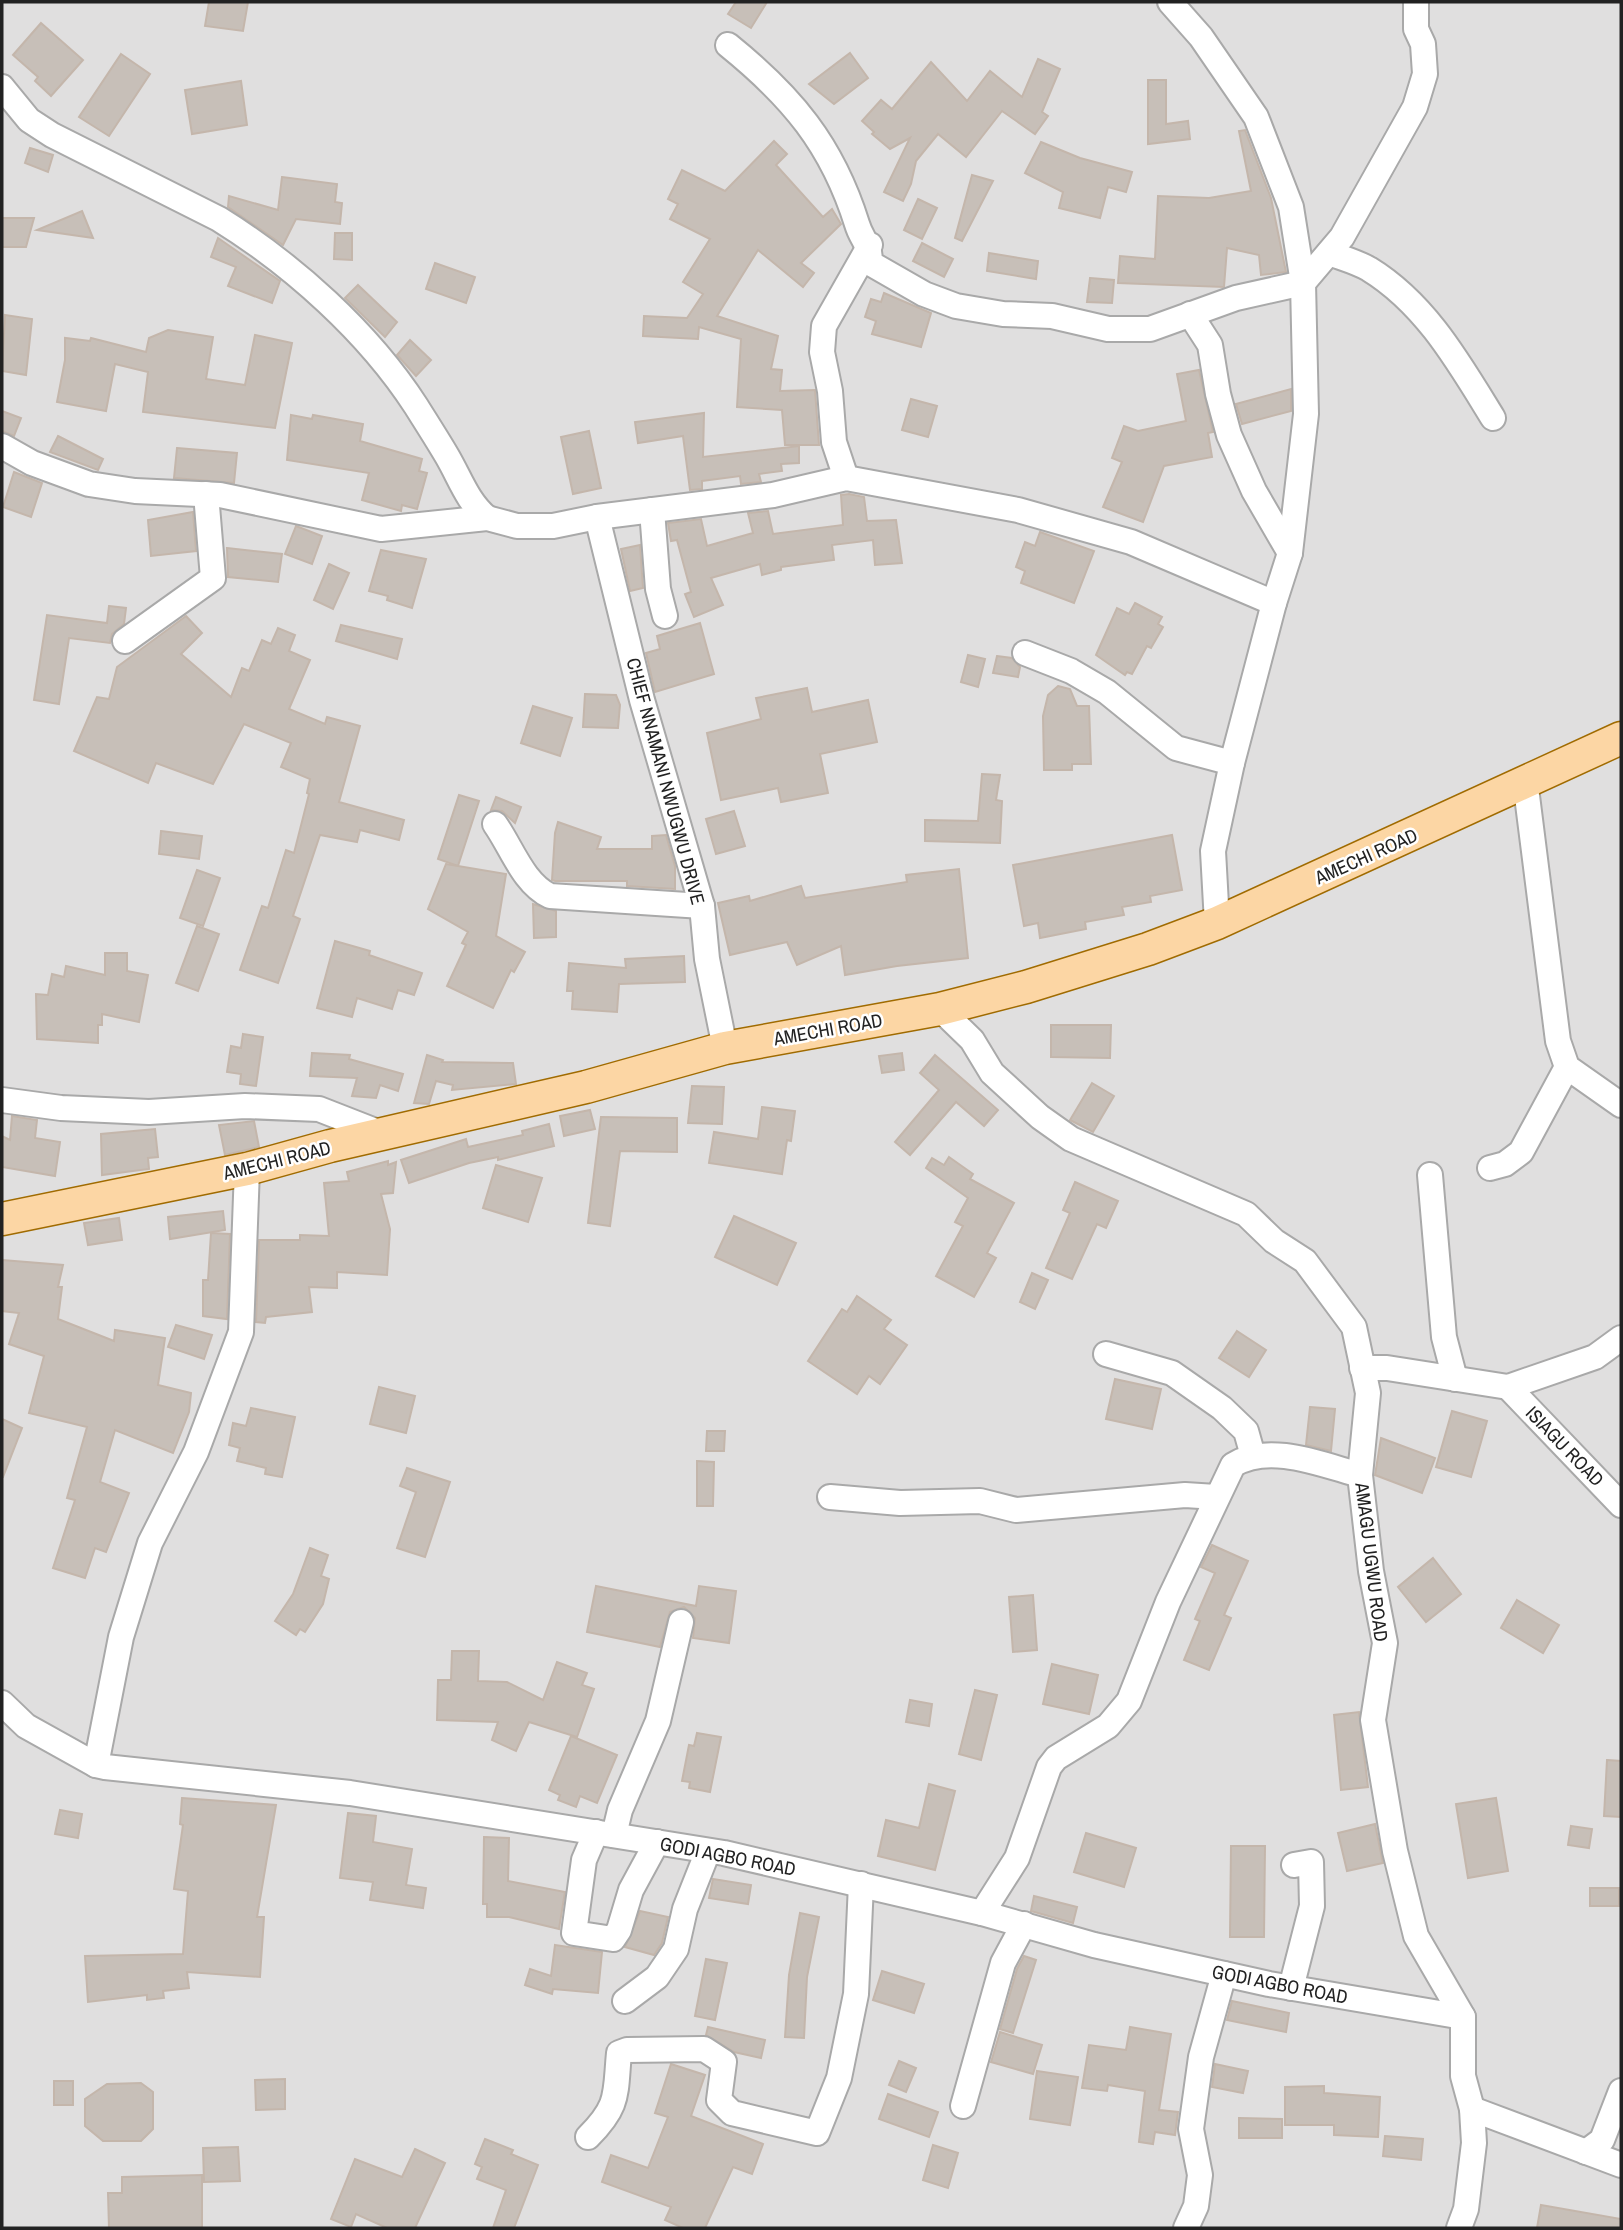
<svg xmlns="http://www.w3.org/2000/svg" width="1623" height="2230" font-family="'Archivo Narrow',sans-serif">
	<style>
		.residential { fill: #e0dfdf }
		.building { fill: #c7bfb8; stroke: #c4b6ab; stroke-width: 2 }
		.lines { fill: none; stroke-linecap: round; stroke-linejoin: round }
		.minor-casing { stroke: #a9a9a9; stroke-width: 28 }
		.major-casing { stroke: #a06b00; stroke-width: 35 }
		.minor { stroke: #fff; stroke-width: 24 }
		.major { stroke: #fcd6a4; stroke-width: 32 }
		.labels { text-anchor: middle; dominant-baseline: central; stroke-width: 5; stroke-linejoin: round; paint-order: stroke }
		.street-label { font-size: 19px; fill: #222; stroke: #fff }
	</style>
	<rect width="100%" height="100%" fill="#f2efe9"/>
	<rect class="residential" x="2" y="2" width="1619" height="2226"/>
	<g class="building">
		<path d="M209,2H248L243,31L205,26Z"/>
		<path d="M736,2H767L751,28L728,14Z"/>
		<path d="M41,23L83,60L51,96L35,81L38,77L13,55Z"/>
		<path d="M850,53L868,78L834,104L809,84Z"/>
		<path d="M121,54L150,74L109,136L79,117Z"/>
		<path d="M1038,59L1060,69L1042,112L1048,116L1035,134L1002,111L966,157L938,134L916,161L911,184L903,201L884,192L910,138L890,149L872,134L874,132L862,121L881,100L892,109L931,62L967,101L990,71L1022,97Z"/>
		<path d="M1148,80H1166V124L1188,121L1190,139L1148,144Z"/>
		<path d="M241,81L247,125L192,134L185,90Z"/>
		<path d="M1245,130L1271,198L1286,272L1261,275L1259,255L1227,248L1224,287L1118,283L1120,256L1155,259L1158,196L1209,198L1251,191L1239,131Z"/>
		<path d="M774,141L787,154L776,165L823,217L832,209L841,224L801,263L814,273L803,287L758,250L717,316L778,336L771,369L782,370L780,391L815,390L819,445H785L782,410L737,407L741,339L699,327L698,339L643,336L644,316L687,318L703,294L683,282L710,239L670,219L678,204L668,199L682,170L725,191Z"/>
		<path d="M1041,142L1080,158L1132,172L1126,192L1108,187L1100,218L1059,208L1063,192L1025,173Z"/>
		<path d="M30,148L53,155L48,172L25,163Z"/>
		<path d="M972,175L993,181L962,241L955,238Z"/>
		<path d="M282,177L337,184L335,202L342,203L340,224L296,219L283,245L228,207L229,196L278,210Z"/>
		<path d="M918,199L937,208L922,239L904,230Z"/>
		<path d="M82,211L93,238L37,230Z"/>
		<path d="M2,218H34L26,247H2Z"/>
		<path d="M335,233H352V260L334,259Z"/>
		<path d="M218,238L280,281L272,303L228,286L236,267L211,257Z"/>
		<path d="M922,243L953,259L944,277L913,261Z"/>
		<path d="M989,253L1038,261L1036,279L987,271Z"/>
		<path d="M435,263L475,277L466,303L426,289Z"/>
		<path d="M1090,278L1114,280L1112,303L1087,302Z"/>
		<path d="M358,285L397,322L385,337L345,298Z"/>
		<path d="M884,293L931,313L921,347L872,334L876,321L865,317L871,299L881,302Z"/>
		<path d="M5,315L32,319L26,375L2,371Z"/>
		<path d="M168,330L213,337L206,379L245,385L255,335L292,343L275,428L143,412L148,372L115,364L106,411L57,402L65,360V338L90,341L91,338L146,352L149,338Z"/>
		<path d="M410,340L431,360L416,376L397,355Z"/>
		<path d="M1199,370L1213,432L1208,433L1212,457L1164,466L1143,522L1103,507L1122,462L1112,458L1124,426L1138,431L1186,421L1177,374Z"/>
		<path d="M1291,389V411L1242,424L1236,404Z"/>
		<path d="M911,399L937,406L928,437L902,430Z"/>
		<path d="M2,411L21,418L14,436L2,431Z"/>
		<path d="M704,413L703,457L799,446V463L781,464L782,471L759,474L761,482L741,484L740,476L702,481V489L690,490L683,436L638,443L635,422Z"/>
		<path d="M291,415L312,419L313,415L363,424L360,441L422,459L419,471L427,473L417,509L402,505L401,511L362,500L369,473L287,460Z"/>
		<path d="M589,431L601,488L573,494L561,437Z"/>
		<path d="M58,436L103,459L98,470L50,452Z"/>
		<path d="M177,448L237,453L234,483L174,478Z"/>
		<path d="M14,472L42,483L31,517L3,507Z"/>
		<path d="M849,494L864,497L867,521L896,520L902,563L875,565L873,540L832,545L834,560L781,567V570L762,575L760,564L711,578L723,605L694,617L685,594L691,592L677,540L671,541L668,523L701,519L707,546L753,533L748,513L768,511L773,534L843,525L841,495Z"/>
		<path d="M193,512L196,551L151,556L148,520Z"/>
		<path d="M296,526L322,536L312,564L285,554Z"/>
		<path d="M1040,532L1094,551L1074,603L1021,583L1025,571L1016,567L1025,542L1035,546Z"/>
		<path d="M640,545L643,588L630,591L621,549Z"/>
		<path d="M227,548L282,554L278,582L228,577Z"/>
		<path d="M381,550L426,559L412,608L387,600L388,596L369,591Z"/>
		<path d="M329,564L349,573L333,609L314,600Z"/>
		<path d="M1135,603L1162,617L1158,624L1163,627L1151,648L1147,646L1132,674L1127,672L1125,675L1096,655L1117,608L1129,614Z"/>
		<path d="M109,606L126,608L124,624L112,634L110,643L69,638L59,704L34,700L47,615L107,623Z"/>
		<path d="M186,616L202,633L181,654L231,697L242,668L249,671L262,640L271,644L278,628L295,635L289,651L310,660L289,709L325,724L327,717L360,726L339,802L404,820L399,840L360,830L357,842L320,835L293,916L300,919L278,983L240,970L262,906L268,908L286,850L294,853L309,794L307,793L310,779L281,767L291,743L244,724L213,784L156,763L148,783L74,751L97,697L109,699L117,667Z"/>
		<path d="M700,623L714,674L655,692L646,653L660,649L657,636Z"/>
		<path d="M341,625L402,639L397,659L336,641Z"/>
		<path d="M968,655L985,659L978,687L961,682Z"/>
		<path d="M997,656L1012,658L1020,667L1018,677L993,673Z"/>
		<path d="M1058,686L1070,689L1077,706H1089L1091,764H1072V770H1044L1043,716L1048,695Z"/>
		<path d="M807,688L812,712L868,700L877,742L820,754L828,793L781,802L778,788L721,800L707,733L761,719L756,698Z"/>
		<path d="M585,694L616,695L620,705L618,728L583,727Z"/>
		<path d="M533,706L572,718L560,756L521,743Z"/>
		<path d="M982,774L1000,775L996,800L1002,801L1000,843L925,841V820L978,821Z"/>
		<path d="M459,795L479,801L458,866L438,859Z"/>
		<path d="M496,797L521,807L515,823L502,811L491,810Z"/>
		<path d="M734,811L745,846L716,854L706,819Z"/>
		<path d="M558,822L601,837L597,849H652V836L666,835L675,866V889L627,886V881H555L552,880L555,833Z"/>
		<path d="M161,831L202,836L199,859L159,854Z"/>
		<path d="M1172,835L1182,890L1150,896L1151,902L1122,907L1124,915L1085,922L1086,929L1040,938L1038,923L1024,926L1013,865Z"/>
		<path d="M446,864L506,874L496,936L525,952L514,972L511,970L493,1008L447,986L466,945L462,943L468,932L428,909Z"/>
		<path d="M959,869L968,958L897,966L845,975L841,946L797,965L787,942L730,955L718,903L749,896L750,901L801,886L805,898L907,882L906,875Z"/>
		<path d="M197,870L220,878L203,926L180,918Z"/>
		<path d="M533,904L556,911V937L534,938Z"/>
		<path d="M197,926L219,934L198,991L176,983Z"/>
		<path d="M335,941L370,951L369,955L422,973L414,995L398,990L392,1009L357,998L352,1017L317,1008Z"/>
		<path d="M105,953H127V971L148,975L139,1022L102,1014V1025H98V1043L37,1039L36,994L48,995L52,974L64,977L66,966L105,975Z"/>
		<path d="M684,956L685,982L619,984L617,1012L572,1009L573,991H567L569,963L626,968L625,959Z"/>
		<path d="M1051,1025H1111L1110,1058L1051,1057Z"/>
		<path d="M243,1034L263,1037L256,1086L240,1084L241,1074L227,1072L231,1046L241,1048Z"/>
		<path d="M312,1053L350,1055L349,1059L403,1074L398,1091L380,1085L376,1098L352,1096L357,1078L310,1076Z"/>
		<path d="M902,1053L904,1070L882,1073L879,1056Z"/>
		<path d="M427,1055L443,1060L442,1062L513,1063L516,1084L452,1090L453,1085L436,1081L429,1104L414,1103Z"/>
		<path d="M935,1055L998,1110L984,1126L956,1102L910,1155L895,1142L939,1090L920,1073Z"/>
		<path d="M1092,1083L1114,1096L1093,1132L1070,1120Z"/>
		<path d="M692,1086L724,1087L722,1124L688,1123Z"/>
		<path d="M762,1107L795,1111L791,1141L787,1140L782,1174L709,1163L714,1132L758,1139Z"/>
		<path d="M590,1110L595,1129L564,1136L560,1116Z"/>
		<path d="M12,1116L37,1120L35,1138L60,1142L55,1176L2,1167V1136L10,1140Z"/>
		<path d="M601,1117L677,1118V1152L620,1151L610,1226L588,1223Z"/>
		<path d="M254,1121L259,1147L225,1155L219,1125Z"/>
		<path d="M549,1124L554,1146L498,1160V1157L469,1163L409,1183L401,1160L466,1139L468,1147L523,1135L522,1131Z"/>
		<path d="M155,1129L158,1157L148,1158L149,1169L102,1175L101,1134Z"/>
		<path d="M949,1157L973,1174L970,1179L1014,1203L987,1253L996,1258L974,1297L936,1276L963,1226L955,1222L968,1198L926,1168L932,1158L944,1165Z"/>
		<path d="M388,1161V1165L396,1162L393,1193L381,1194L390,1229L387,1275L337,1272V1288L309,1287L312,1312L266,1317L265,1323L256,1322L259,1240H300V1235L329,1236L324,1183L349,1181L347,1172Z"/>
		<path d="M496,1165L542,1178L528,1222L483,1208Z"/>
		<path d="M1075,1182L1118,1201L1106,1228L1097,1224L1072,1279L1046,1268L1070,1213L1063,1210Z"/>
		<path d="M223,1211L225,1230L170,1239L168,1217Z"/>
		<path d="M734,1216L796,1243L777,1285L715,1257Z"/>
		<path d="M119,1218L122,1240L88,1245L84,1223Z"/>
		<path d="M211,1233L230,1234L227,1319L203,1316V1280H208Z"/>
		<path d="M2,1260L63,1265L58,1287H62L58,1319L114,1341L115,1330L165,1338L158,1385L191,1393L189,1412L173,1453L115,1430L100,1482L129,1493L106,1552L95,1548L85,1578L53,1568L75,1500L67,1498L87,1427L29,1413L44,1356L9,1344L19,1313L2,1311Z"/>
		<path d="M1032,1273L1048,1280L1035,1309L1020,1302Z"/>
		<path d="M857,1296L891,1320L884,1329L907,1345L880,1384L869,1376L857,1394L808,1361L842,1309L847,1312Z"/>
		<path d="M176,1325L212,1335L204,1359L168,1347Z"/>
		<path d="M1237,1331L1266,1350L1249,1377L1219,1358Z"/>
		<path d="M1115,1379L1161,1389L1152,1429L1106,1419Z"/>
		<path d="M379,1387L415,1396L406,1433L370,1424Z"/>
		<path d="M1310,1407L1335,1409L1331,1451L1306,1445Z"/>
		<path d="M251,1408L295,1417L282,1477L265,1474L266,1468L237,1461L240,1448L229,1445L233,1423L246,1426Z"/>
		<path d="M1452,1411L1487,1421L1471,1477L1436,1467Z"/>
		<path d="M2,1419L22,1428L3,1477H2Z"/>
		<path d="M707,1431H725L724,1451H706Z"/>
		<path d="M1381,1438L1435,1458L1422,1493L1375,1475Z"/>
		<path d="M697,1461L714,1462L713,1506H697Z"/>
		<path d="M407,1468L450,1482L425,1557L397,1548L416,1492L400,1486Z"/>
		<path d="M1212,1545L1248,1561L1224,1615L1231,1618L1209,1670L1184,1660L1200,1621L1195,1619L1215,1573L1201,1567Z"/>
		<path d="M310,1548L328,1555L321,1576L329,1579L323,1604L305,1632L300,1629L296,1635L275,1621L293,1594Z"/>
		<path d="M1433,1558L1461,1594L1426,1622L1398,1587Z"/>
		<path d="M596,1586L696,1606L699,1586L736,1591L729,1643L693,1638L695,1618L684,1607L670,1612L660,1647L587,1632Z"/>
		<path d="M1033,1595L1037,1650L1013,1652L1009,1597Z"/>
		<path d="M1517,1600L1559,1625L1543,1653L1501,1628Z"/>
		<path d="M452,1651H479L478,1681L507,1682L543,1700L557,1662L587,1673L582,1685L594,1689L577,1737L529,1722L516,1751L492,1740L498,1722L437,1720L438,1680H451Z"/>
		<path d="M1052,1664L1098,1675L1089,1714L1043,1704Z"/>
		<path d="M975,1690L997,1695L981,1760L959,1754Z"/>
		<path d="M910,1700L932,1704L929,1726L906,1722Z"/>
		<path d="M1359,1712L1368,1787L1341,1790L1334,1715Z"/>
		<path d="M697,1733L721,1737L710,1792L689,1788L690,1782L682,1781L689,1745L694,1746Z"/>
		<path d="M571,1736L617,1755L597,1803L580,1796L576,1807L558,1800L560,1795L549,1790Z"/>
		<path d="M1607,1760L1621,1761V1817L1604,1816Z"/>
		<path d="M929,1784L955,1791L935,1870L878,1856L886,1820L919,1828Z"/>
		<path d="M182,1798L276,1805L257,1917H264L260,1977L187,1972L189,1988L163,1991L164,1998L147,2000V1995L88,2002L85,1956L183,1954L188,1891L174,1889L183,1825L180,1824Z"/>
		<path d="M1496,1798L1508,1871L1468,1878L1456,1804Z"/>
		<path d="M60,1810L82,1814L78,1838L55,1834Z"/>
		<path d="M348,1813L376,1816L373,1842L412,1849L406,1885L426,1888L423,1908L370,1900L373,1882L340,1878Z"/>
		<path d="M1375,1824L1383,1863L1347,1871L1338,1833Z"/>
		<path d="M1571,1826L1592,1829L1589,1848L1568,1845Z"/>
		<path d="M1086,1833L1136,1848L1124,1887L1074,1872Z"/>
		<path d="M484,1837L509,1838L508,1881L565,1892L559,1929L509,1917H487V1904H483Z"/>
		<path d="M1231,1846H1265L1264,1937H1230Z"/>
		<path d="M713,1879L751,1885L748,1904L709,1898Z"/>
		<rect x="1590" y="1888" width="29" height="18"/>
		<path d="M1034,1896L1077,1907L1073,1923L1031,1911Z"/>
		<path d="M640,1911L668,1917L662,1943L654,1955L625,1947Z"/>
		<path d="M800,1913L819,1917L807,1977L804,2038L785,2037L789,1975Z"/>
		<path d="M555,1945L602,1952L598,1993L553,1989L552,1994L525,1985L530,1969L551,1976Z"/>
		<path d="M1024,1956L1036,1960L1013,2033L1000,2029L1017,1969Z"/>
		<path d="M706,1959L727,1963L715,2020L695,2016Z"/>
		<path d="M882,1971L924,1984L914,2013L873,2000Z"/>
		<path d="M1232,2001L1289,2013L1286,2032L1227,2020Z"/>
		<path d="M708,2027L765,2040L761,2058L734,2052L706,2035Z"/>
		<path d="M1130,2027L1171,2034L1159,2110L1178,2112L1175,2135L1155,2132L1153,2144L1139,2142L1145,2091L1108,2085L1107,2091L1082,2088L1089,2045L1126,2050Z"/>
		<path d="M1000,2032L1042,2045L1033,2074L991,2062Z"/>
		<path d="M899,2061L916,2068L906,2092L889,2085Z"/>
		<path d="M671,2064L705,2075L691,2116L763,2144L752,2174L733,2167L705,2228H683L665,2220L671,2207L602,2182L611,2155L648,2168L668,2117L655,2113Z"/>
		<path d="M1215,2064L1248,2071L1243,2093L1212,2087Z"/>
		<path d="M1037,2071L1078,2077L1070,2125L1030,2119Z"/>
		<path d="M285,2079V2109L256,2110L255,2080Z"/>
		<rect x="54" y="2081" width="19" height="24"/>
		<path d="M141,2083L153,2092V2129L141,2141H103L85,2126V2099L107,2084Z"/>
		<path d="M1324,2086V2093L1380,2097L1378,2137L1334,2135V2125H1285V2087Z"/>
		<path d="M888,2094L938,2112L929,2137L879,2119Z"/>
		<path d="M1239,2118L1282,2119V2138H1239Z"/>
		<path d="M1385,2136L1423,2139L1421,2160L1383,2156Z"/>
		<path d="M485,2139L513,2150L511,2154L538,2165L514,2228H493L506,2190L477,2179L482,2167L475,2164Z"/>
		<path d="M933,2145L958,2153L948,2188L923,2180Z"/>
		<path d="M238,2147L240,2181L204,2182L203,2148Z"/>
		<path d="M415,2149L445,2163L415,2228H387L356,2214L351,2227L331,2219L355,2159L402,2177Z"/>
		<path d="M202,2175V2228H109L108,2193H122V2177Z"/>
		<path d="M1541,2205L1621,2219V2228H1537Z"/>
	</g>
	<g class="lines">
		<g class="minor-casing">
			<g id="minor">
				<path d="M1170,2L1201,37L1256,117L1291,207L1303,283L1306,414L1290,553L1274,603L1232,763L1213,851L1217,923"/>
				<path d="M728,45C791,96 832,144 857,224C862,241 870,242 870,263L924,294L956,306L1003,314L1052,316L1108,329H1150L1236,298L1303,283L1342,237L1415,107L1425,74L1423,44L1416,29V2"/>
				<path d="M2,87L29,120L52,135L219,219C293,265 368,332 416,406C426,422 437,439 447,456C460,478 467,501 487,518"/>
				<path d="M1329,253C1342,258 1357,262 1369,269C1426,304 1459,363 1493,418"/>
				<path d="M1190,314L1210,345L1218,394L1229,435L1254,491L1290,553"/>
				<path d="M2,446L32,463L89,484L135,491L220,495L381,529L487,518L517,526H553L597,517L773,495L846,478L1018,510L1131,542L1274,603"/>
				<path d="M846,478L834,442L830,391L822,352L824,326L870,245"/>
				<path d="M652,510L658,589L665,616"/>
				<path d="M597,517L642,700L702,906L707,959L725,1048"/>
				<path d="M125,641L213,578L206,494"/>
				<path d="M1025,653L1071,671L1107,692L1176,748L1232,763"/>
				<path d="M1525,780L1558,1041L1567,1067L1621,1105"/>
				<path d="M495,824C512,848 523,883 550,896L702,906"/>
				<path d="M940,1009L972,1040L992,1073L1040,1117L1071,1139L1246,1214L1274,1241L1305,1261L1354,1327L1368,1393L1360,1475L1371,1571L1385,1643L1373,1720L1395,1851L1416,1936L1463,2017V2076L1472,2109L1474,2143L1466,2209L1459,2228"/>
				<path d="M2,1100L61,1108L149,1112L245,1106L319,1109L383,1134"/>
				<path d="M1490,1168L1505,1164L1521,1152L1567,1067"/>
				<path d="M1430,1175L1444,1337L1455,1379"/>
				<path d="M1106,1354L1172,1373L1222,1408L1246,1431L1253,1456"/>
				<path d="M1362,1368H1387L1508,1387L1595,1357L1621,1338"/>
				<path d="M1508,1387L1621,1505"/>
				<path d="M830,1497L900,1503L980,1501L1016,1510L1185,1495L1216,1497"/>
				<path d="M2,1703L26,1726L96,1765L105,1767L350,1793L724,1853L982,1913L1094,1945L1269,1984L1463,2017"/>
				<path d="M96,1765L121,1637L150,1543L196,1452L241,1332L247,1169"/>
				<path d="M596,1832L584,1860L574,1933L613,1939L619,1930L631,1890L657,1842"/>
				<path d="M614,1835L620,1810L658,1721L681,1622"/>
				<path d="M982,1913L1017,1858L1049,1767L1056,1758L1108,1726L1129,1701L1168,1602L1233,1465C1269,1442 1323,1465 1360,1475"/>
				<path d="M1291,1988L1312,1906L1311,1862L1294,1865"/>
				<path d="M625,2001L657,1977L676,1949L685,1909L708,1851"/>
				<path d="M963,2106L1003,1963L1024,1924"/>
				<path d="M1472,2109L1621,2165"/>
				<path d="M588,2137C620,2105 615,2094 619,2053L627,2050L704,2049L724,2062L719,2100L732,2113L817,2133L839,2078L856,1994L861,1884"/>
				<path d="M1586,2152L1602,2140L1621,2091"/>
				<path d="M1186,2228L1196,2206L1200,2175L1191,2129L1201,2057L1224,1974"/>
			</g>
		</g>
		<g class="major-casing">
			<path id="major" d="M2,1219L247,1169L330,1146L586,1087L725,1048L940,1009L1026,987L1148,949L1217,923L1621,738"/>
		</g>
		<use href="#minor" class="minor"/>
		<use href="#major" class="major"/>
	</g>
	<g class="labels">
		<g class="street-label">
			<text transform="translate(666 781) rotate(75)">CHIEF NNAMANI NWUGWU DRIVE</text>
			<text transform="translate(1366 856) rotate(-24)">AMECHI ROAD</text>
			<text transform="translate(828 1029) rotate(-10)">AMECHI ROAD</text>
			<text transform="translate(277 1160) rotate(-14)">AMECHI ROAD</text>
			<text transform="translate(1565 1446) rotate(46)">ISIAGU ROAD</text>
			<text transform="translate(1372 1562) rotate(83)">AMAGU UGWU ROAD</text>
			<text transform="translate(728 1856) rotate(11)">GODI AGBO ROAD</text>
			<text transform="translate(1280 1984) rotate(11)">GODI AGBO ROAD</text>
		</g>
	</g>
	<rect width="1623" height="2230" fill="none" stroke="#222222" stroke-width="7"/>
</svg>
